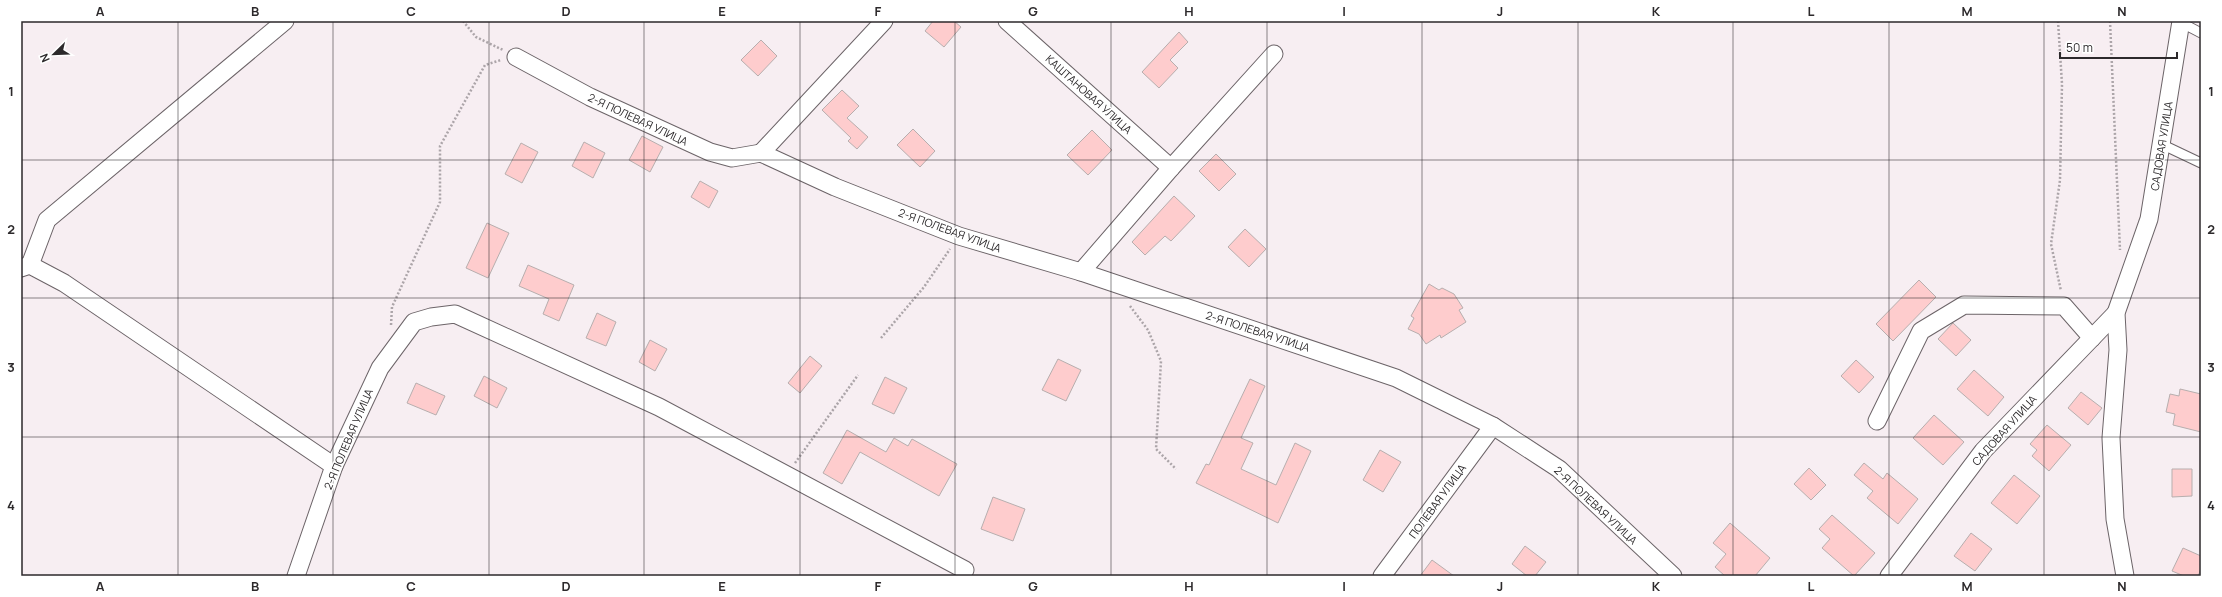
<svg xmlns="http://www.w3.org/2000/svg" width="2222" height="597" font-family="Manrope,sans-serif">
	<style>
		.building { fill: #fecccd; stroke: #b7aeae }
		.lines { fill: none; stroke-linecap: round; stroke-linejoin: round }
		.service-casing { stroke: #6c6468; stroke-width: 11 }
		.minor-casing { stroke: #6c6468; stroke-width: 19 }
		.path { stroke: #aca5a9; stroke-width: 2.5; stroke-dasharray: 2 2; stroke-linecap: butt }
		.service { stroke: #fff; stroke-width: 9 }
		.minor { stroke: #fff; stroke-width: 17 }
		.grid { fill: none; stroke: #2c292b; stroke-width: 1; stroke-opacity: 0.55 }
		.labels { text-anchor: middle; dominant-baseline: central; stroke-width: 3; stroke-linejoin: round; paint-order: stroke }
		.street-label { font-size: 11px; fill: #2c292b; stroke: #fff }
		.neatline { fill: none; stroke: #2c292b; stroke-width: 1.5 }
		.grid-label { font-size: 13px; text-anchor: middle; font-weight: bold; fill: #2c292b }
	</style>
	<rect width="100%" height="100%" fill="#f7eef2"/>
	<g class="building">
		<path d="M933,21H954L961,27L944,47L925,31Z"/>
		<path d="M1179,32L1188,42L1170,60L1178,68L1159,88L1142,72Z"/>
		<path d="M761,40L777,56L758,76L741,60Z"/>
		<path d="M842,90L859,106L847,118L868,137L857,149L848,141L851,138L822,110Z"/>
		<path d="M913,129L935,151L920,167L897,145Z"/>
		<path d="M1092,130L1112,150L1088,175L1067,155Z"/>
		<path d="M642,136L663,147L650,172L629,160Z"/>
		<path d="M584,142L605,153L593,178L572,166Z"/>
		<path d="M521,143L538,152L522,183L505,174Z"/>
		<path d="M1216,154L1236,174L1219,191L1199,171Z"/>
		<path d="M700,181L718,191L709,208L691,197Z"/>
		<path d="M1174,196L1195,216L1171,241L1165,236L1145,255L1132,242Z"/>
		<path d="M487,223L509,233L488,278L466,268Z"/>
		<path d="M1245,229L1266,249L1249,267L1228,247Z"/>
		<path d="M528,265L574,285L559,321L543,314L549,299L519,286Z"/>
		<path d="M1919,280L1936,297L1893,341L1876,324Z"/>
		<path d="M1429,284L1439,290L1442,288L1454,294L1463,308L1459,310L1466,322L1441,338L1440,335L1426,344L1419,334L1408,329L1414,318L1411,316Z"/>
		<path d="M597,313L616,322L606,346L586,338Z"/>
		<path d="M1953,323L1971,340L1956,356L1938,339Z"/>
		<path d="M650,340L667,349L655,371L639,362Z"/>
		<path d="M810,356L822,366L800,393L788,383Z"/>
		<path d="M1058,359L1081,370L1066,401L1042,390Z"/>
		<path d="M1856,360L1874,377L1859,393L1841,376Z"/>
		<path d="M1974,370L2004,397L1988,416L1957,389Z"/>
		<path d="M484,376L507,388L497,408L474,396Z"/>
		<path d="M885,377L907,388L894,414L872,404Z"/>
		<path d="M1250,379L1265,386L1241,438L1253,443L1241,469L1276,485L1295,443L1311,451L1278,523L1196,483L1206,464L1209,465Z"/>
		<path d="M416,383L445,396L436,415L407,403Z"/>
		<path d="M2180,389L2201,394V432L2173,425L2175,414L2166,412L2170,394L2179,396Z"/>
		<path d="M2081,392L2102,408L2088,425L2068,408Z"/>
		<path d="M1934,415L1964,442L1943,465L1913,438Z"/>
		<path d="M2047,425L2071,445L2049,471L2032,456L2037,450L2030,444Z"/>
		<path d="M847,430L886,452L894,438L908,446L912,439L957,464L939,496L860,452L842,484L823,473Z"/>
		<path d="M1380,450L1401,462L1383,492L1363,480Z"/>
		<path d="M1864,463L1883,479L1887,473L1918,499L1898,524L1867,498L1873,491L1854,475Z"/>
		<path d="M1809,468L1826,485L1811,500L1794,484Z"/>
		<path d="M2172,469H2192V496L2172,497Z"/>
		<path d="M2014,475L2040,496L2017,524L1991,503Z"/>
		<path d="M993,497L1025,509L1013,541L981,529Z"/>
		<path d="M1832,515L1875,553L1854,576L1822,548L1830,539L1819,529Z"/>
		<path d="M1730,523L1770,558L1755,576H1725L1715,567L1726,554L1713,543Z"/>
		<path d="M1971,533L1992,549L1975,571L1954,556Z"/>
		<path d="M1525,546L1546,562L1535,576H1527L1512,564Z"/>
		<path d="M2183,548L2201,556V569L2198,576H2184L2172,571Z"/>
		<path d="M1432,560L1454,576H1420Z"/>
	</g>
	<g class="lines">
		<g class="service-casing">
			<g id="service">
				<path d="M2180,22L2201,33"/>
				<path d="M2161,144L2201,163"/>
			</g>
		</g>
		<g class="minor-casing">
			<g id="minor">
				<path d="M1007,21L1171,168"/>
				<path d="M516,57L590,97L710,152L732,158L761,153L835,187L959,236L1081,272L1396,378L1493,426L1559,469L1673,576"/>
				<path d="M761,153L884,21"/>
				<path d="M30,265L47,220L285,21"/>
				<path d="M21,268L30,265L64,283L334,466"/>
				<path d="M1081,272L1171,168L1274,54"/>
				<path d="M1877,421L1921,331L1964,305L2064,306L2092,338"/>
				<path d="M296,576L334,466L380,368L414,322L431,317L455,314L659,407L965,570"/>
				<path d="M1382,576L1493,426"/>
				<path d="M1889,576L1983,451L2116,313"/>
				<path d="M2125,576L2115,519L2111,438L2118,350L2116,313L2149,219L2181,21"/>
			</g>
		</g>
		<g class="path">
			<path d="M463,21L476,37L503,50"/>
			<path d="M2058,21L2062,84L2060,180L2051,244L2061,291"/>
			<path d="M2110,21L2120,250"/>
			<path d="M1130,306L1148,330L1161,361L1156,449L1176,469"/>
			<path d="M391,325L392,307L440,202V146L485,65L501,60"/>
			<path d="M881,338L924,287L950,249"/>
			<path d="M795,463L858,375"/>
		</g>
		<use href="#service" class="service"/>
		<use href="#minor" class="minor"/>
	</g>
	<path class="grid" d="M178,21V576M333,21V576M489,21V576M644,21V576M800,21V576M955,21V576M1111,21V576M1267,21V576M1422,21V576M1578,21V576M1733,21V576M1889,21V576M2044,21V576M21,160H2201M21,298H2201M21,437H2201"/>
	<g class="labels">
		<g class="street-label">
			<text transform="translate(1089 94) rotate(42)">КАШТАНОВАЯ УЛИЦА</text>
			<text transform="translate(638 119) rotate(25)">2-Я ПОЛЕВАЯ УЛИЦА</text>
			<text transform="translate(2161 146) rotate(-81)">САДОВАЯ УЛИЦА</text>
			<text transform="translate(950 230) rotate(20)">2-Я ПОЛЕВАЯ УЛИЦА</text>
			<text transform="translate(1258 331) rotate(18)">2-Я ПОЛЕВАЯ УЛИЦА</text>
			<text transform="translate(2004 430) rotate(-48)">САДОВАЯ УЛИЦА</text>
			<text transform="translate(348 439) rotate(-67)">2-Я ПОЛЕВАЯ УЛИЦА</text>
			<text transform="translate(1437 501) rotate(-54)">ПОЛЕВАЯ УЛИЦА</text>
			<text transform="translate(1596 505) rotate(43)">2-Я ПОЛЕВАЯ УЛИЦА</text>
		</g>
	</g>
	<rect width="2222" height="597" fill="none" stroke="#ffffff" stroke-width="44"/>
	<g transform="translate(54 54) rotate(247)" stroke="#ffffff" stroke-width="3" paint-order="stroke">
	<path d="M0-3L7 15L0 10L-7 15Z" fill="#2c292b"/>
	<text y="-6" font-size="11" font-weight="bold" text-anchor="middle" fill="#2c292b">N</text>
	</g>
	<path d="M2060 52v6h117v-6" fill="none" stroke="#2c292b" stroke-width="2"/>
	<text x="2066" y="52" font-size="12" fill="#2c292b" stroke="#ffffff" stroke-width="3" paint-order="stroke">50 m</text>
	<rect x="22" y="22" width="2178" height="553" class="neatline"/>
	<g class="grid-label">
		<text x="100" y="16">A</text>
		<text x="255" y="16">B</text>
		<text x="411" y="16">C</text>
		<text x="566" y="16">D</text>
		<text x="722" y="16">E</text>
		<text x="878" y="16">F</text>
		<text x="1033" y="16">G</text>
		<text x="1189" y="16">H</text>
		<text x="1344" y="16">I</text>
		<text x="1500" y="16">J</text>
		<text x="1656" y="16">K</text>
		<text x="1811" y="16">L</text>
		<text x="1967" y="16">M</text>
		<text x="2122" y="16">N</text>
		<text x="11" y="96">1</text>
		<text x="2211" y="96">1</text>
		<text x="11" y="234">2</text>
		<text x="2211" y="234">2</text>
		<text x="11" y="372">3</text>
		<text x="2211" y="372">3</text>
		<text x="11" y="510">4</text>
		<text x="2211" y="510">4</text>
		<text x="100" y="591">A</text>
		<text x="255" y="591">B</text>
		<text x="411" y="591">C</text>
		<text x="566" y="591">D</text>
		<text x="722" y="591">E</text>
		<text x="878" y="591">F</text>
		<text x="1033" y="591">G</text>
		<text x="1189" y="591">H</text>
		<text x="1344" y="591">I</text>
		<text x="1500" y="591">J</text>
		<text x="1656" y="591">K</text>
		<text x="1811" y="591">L</text>
		<text x="1967" y="591">M</text>
		<text x="2122" y="591">N</text>
	</g>
</svg>
